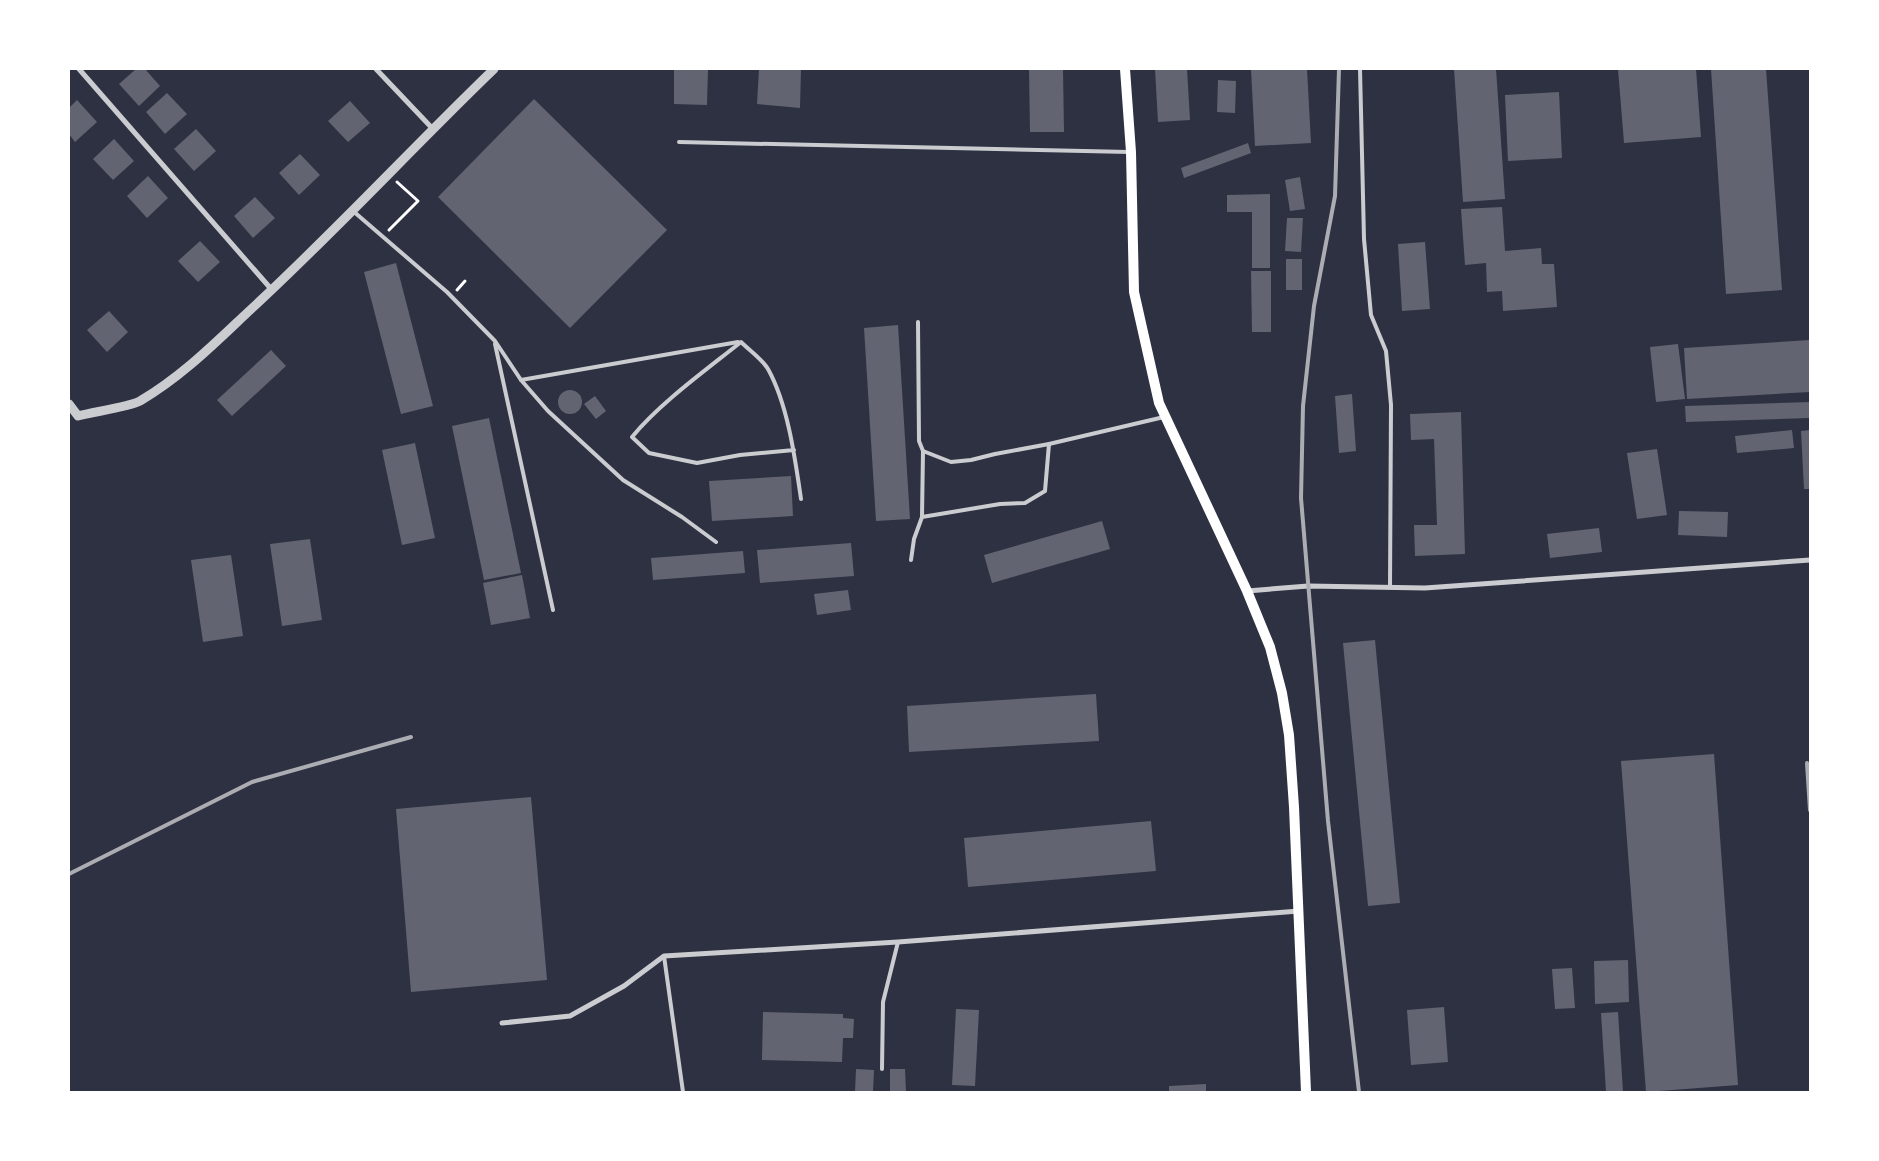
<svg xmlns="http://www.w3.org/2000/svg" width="1879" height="1161" font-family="Helvetica,sans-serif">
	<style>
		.building { fill: #626471 }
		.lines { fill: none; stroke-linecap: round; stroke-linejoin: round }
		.path { stroke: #fff; stroke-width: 3 }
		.service { stroke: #caccd0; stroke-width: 4 }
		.minor { stroke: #caccd0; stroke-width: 5 }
		.tertiary { stroke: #caccd0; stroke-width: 9 }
		.secondary { stroke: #fff; stroke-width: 10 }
		.rail { stroke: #abadb3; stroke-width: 4 }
	</style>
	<rect width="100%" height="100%" fill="#2d3142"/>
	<g class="building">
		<path d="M136,69H145L160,86L139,106L119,84Z"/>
		<path d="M674,69H708L707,105L674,104Z"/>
		<path d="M759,69H801L800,108L757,104Z"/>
		<path d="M1029,69H1063L1064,132H1030Z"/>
		<path d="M1155,69H1187L1190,120L1158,122Z"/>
		<path d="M1251,69H1307L1311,143L1255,146Z"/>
		<path d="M1454,69H1496L1505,199L1463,202Z"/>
		<path d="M1618,69H1696L1701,137L1624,143Z"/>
		<path d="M1711,69H1766L1782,290L1726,294Z"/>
		<path d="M1218,80L1236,81L1235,113L1217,112Z"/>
		<path d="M1559,92L1562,158L1508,161L1505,95Z"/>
		<path d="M167,93L187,114L165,134L146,112Z"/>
		<path d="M534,99L667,230L570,328L438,197Z"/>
		<path d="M77,100L97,122L75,142L69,134V108Z"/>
		<path d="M350,101L370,123L348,142L328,121Z"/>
		<path d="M196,129L216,151L194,171L174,149Z"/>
		<path d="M114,139L134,161L113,180L93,159Z"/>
		<path d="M1248,143L1251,153L1184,178L1181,168Z"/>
		<path d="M300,154L320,175L299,195L279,173Z"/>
		<path d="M148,176L168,198L147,218L127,196Z"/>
		<path d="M1300,177L1305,209L1290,211L1285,180Z"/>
		<path d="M1270,194V268H1252V212H1227V195Z"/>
		<path d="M255,197L275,218L253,238L234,216Z"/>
		<path d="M1502,207L1505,251L1541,248L1542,264H1554L1557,307L1503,311L1502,291L1487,292L1486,263L1465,265L1461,209Z"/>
		<path d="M1287,218H1303L1301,252L1285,251Z"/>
		<path d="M200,241L220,262L198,282L178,261Z"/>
		<path d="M1425,242L1430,309L1402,311L1398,244Z"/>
		<rect x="1286" y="259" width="16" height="31"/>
		<path d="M396,263L433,406L401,414L364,272Z"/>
		<path d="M1251,271H1271V332H1252Z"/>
		<path d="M109,311L128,332L107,352L87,330Z"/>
		<path d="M898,325L910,519L876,521L864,328Z"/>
		<path d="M1810,340V392L1687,399L1684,348Z"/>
		<path d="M1678,344L1685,399L1656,402L1650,347Z"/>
		<path d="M271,350L286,366L232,416L217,400Z"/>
		<circle cx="570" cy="402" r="12"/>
		<path d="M1352,394L1356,451L1339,453L1335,396Z"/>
		<path d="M595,396L606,411L596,419L584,404Z"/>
		<path d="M1810,402V418L1686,422L1685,406Z"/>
		<path d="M1461,412L1465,554L1415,556L1414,525H1437L1434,439L1411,440L1410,414Z"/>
		<path d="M489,418L521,573L484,580L452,426Z"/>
		<path d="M1792,430L1794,448L1737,453L1735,436Z"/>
		<path d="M1810,430V489H1804L1801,431Z"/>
		<path d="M415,443L435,538L402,545L382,450Z"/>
		<path d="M1657,449L1667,515L1637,519L1627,453Z"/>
		<path d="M791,476L793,516L712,521L709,481Z"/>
		<path d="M1679,511L1728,512L1727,537L1678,535Z"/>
		<path d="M1102,521L1110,549L992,583L984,555Z"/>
		<path d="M1599,528L1602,552L1550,558L1547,534Z"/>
		<path d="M310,539L322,620L282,626L270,544Z"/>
		<path d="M851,543L854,576L760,583L757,550Z"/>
		<path d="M743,551L745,573L653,580L651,558Z"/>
		<path d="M231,555L243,636L203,642L191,560Z"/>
		<path d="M522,575L530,618L491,625L483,583Z"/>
		<path d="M848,590L851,610L817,615L814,594Z"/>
		<path d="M1375,640L1400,903L1368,906L1343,643Z"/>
		<path d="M1096,694L1099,741L909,752L907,706Z"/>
		<path d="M1714,754L1738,1085L1646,1092L1621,761Z"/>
		<path d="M531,797L547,980L411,992L396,809Z"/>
		<path d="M1151,821L1156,871L968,887L964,838Z"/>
		<path d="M1628,960L1629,1002L1595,1004L1594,961Z"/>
		<path d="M1572,968L1575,1008L1555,1009L1552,969Z"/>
		<path d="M1444,1007L1448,1062L1411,1065L1407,1010Z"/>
		<path d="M956,1009L979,1010L975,1086L952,1085Z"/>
		<path d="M763,1012L843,1014V1018L854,1019L853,1038H843L842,1062L762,1060Z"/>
		<path d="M1618,1012L1623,1092H1606L1601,1013Z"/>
		<path d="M856,1069L874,1070L873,1092H855Z"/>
		<path d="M890,1069H905L906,1092H890Z"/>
		<path d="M1206,1084V1092H1169V1086Z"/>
	</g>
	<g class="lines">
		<g class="path">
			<path d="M389,230L418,201L397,182"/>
			<path d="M457,290L465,281"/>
		</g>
		<g class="service">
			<path d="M1360,69L1364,239L1371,315L1386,351L1391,405L1390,587"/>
			<path d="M679,142L1129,152"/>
			<path d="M353,211L447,292L495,341L521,380L548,411L623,480L682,517L716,542"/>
			<path d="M918,322L919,441L923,451L951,462L971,460L995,454L1049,444L1164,417"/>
			<path d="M495,344L553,610"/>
			<path d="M521,380L738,342"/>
			<path d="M794,450L740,455L697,463L649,453L632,437C660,403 706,370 741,342C749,350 762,359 768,369C788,405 795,458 801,499"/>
			<path d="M922,517L923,451"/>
			<path d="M911,560L914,539L922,517L1000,504L1025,503L1045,491L1049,444"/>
			<path d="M664,956L683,1092"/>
			<path d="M882,1069L883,1002L898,942"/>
		</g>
		<g class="minor">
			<path d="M79,69L272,290"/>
			<path d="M376,69L432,128"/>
			<path d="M1247,591L1308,586L1425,588L1810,560"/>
			<path d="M502,1023L570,1016L624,986L664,956L898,942L1299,911"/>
		</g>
		<path class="tertiary" d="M69,404L78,416C92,412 129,407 140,401C181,377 214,344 248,312C333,234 411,149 494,69"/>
		<path class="secondary" d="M1125,69L1131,152L1134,292L1159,403L1247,591L1270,647L1282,693L1289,735L1294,807L1306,1092"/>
		<g class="rail">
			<path d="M1339,69L1335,196L1314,306L1303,406L1301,498L1328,821L1359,1092"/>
			<path d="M1807,763L1810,810"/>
			<path d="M69,874L252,782L411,737"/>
		</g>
	</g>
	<rect width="1879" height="1161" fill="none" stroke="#ffffff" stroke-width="140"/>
</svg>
